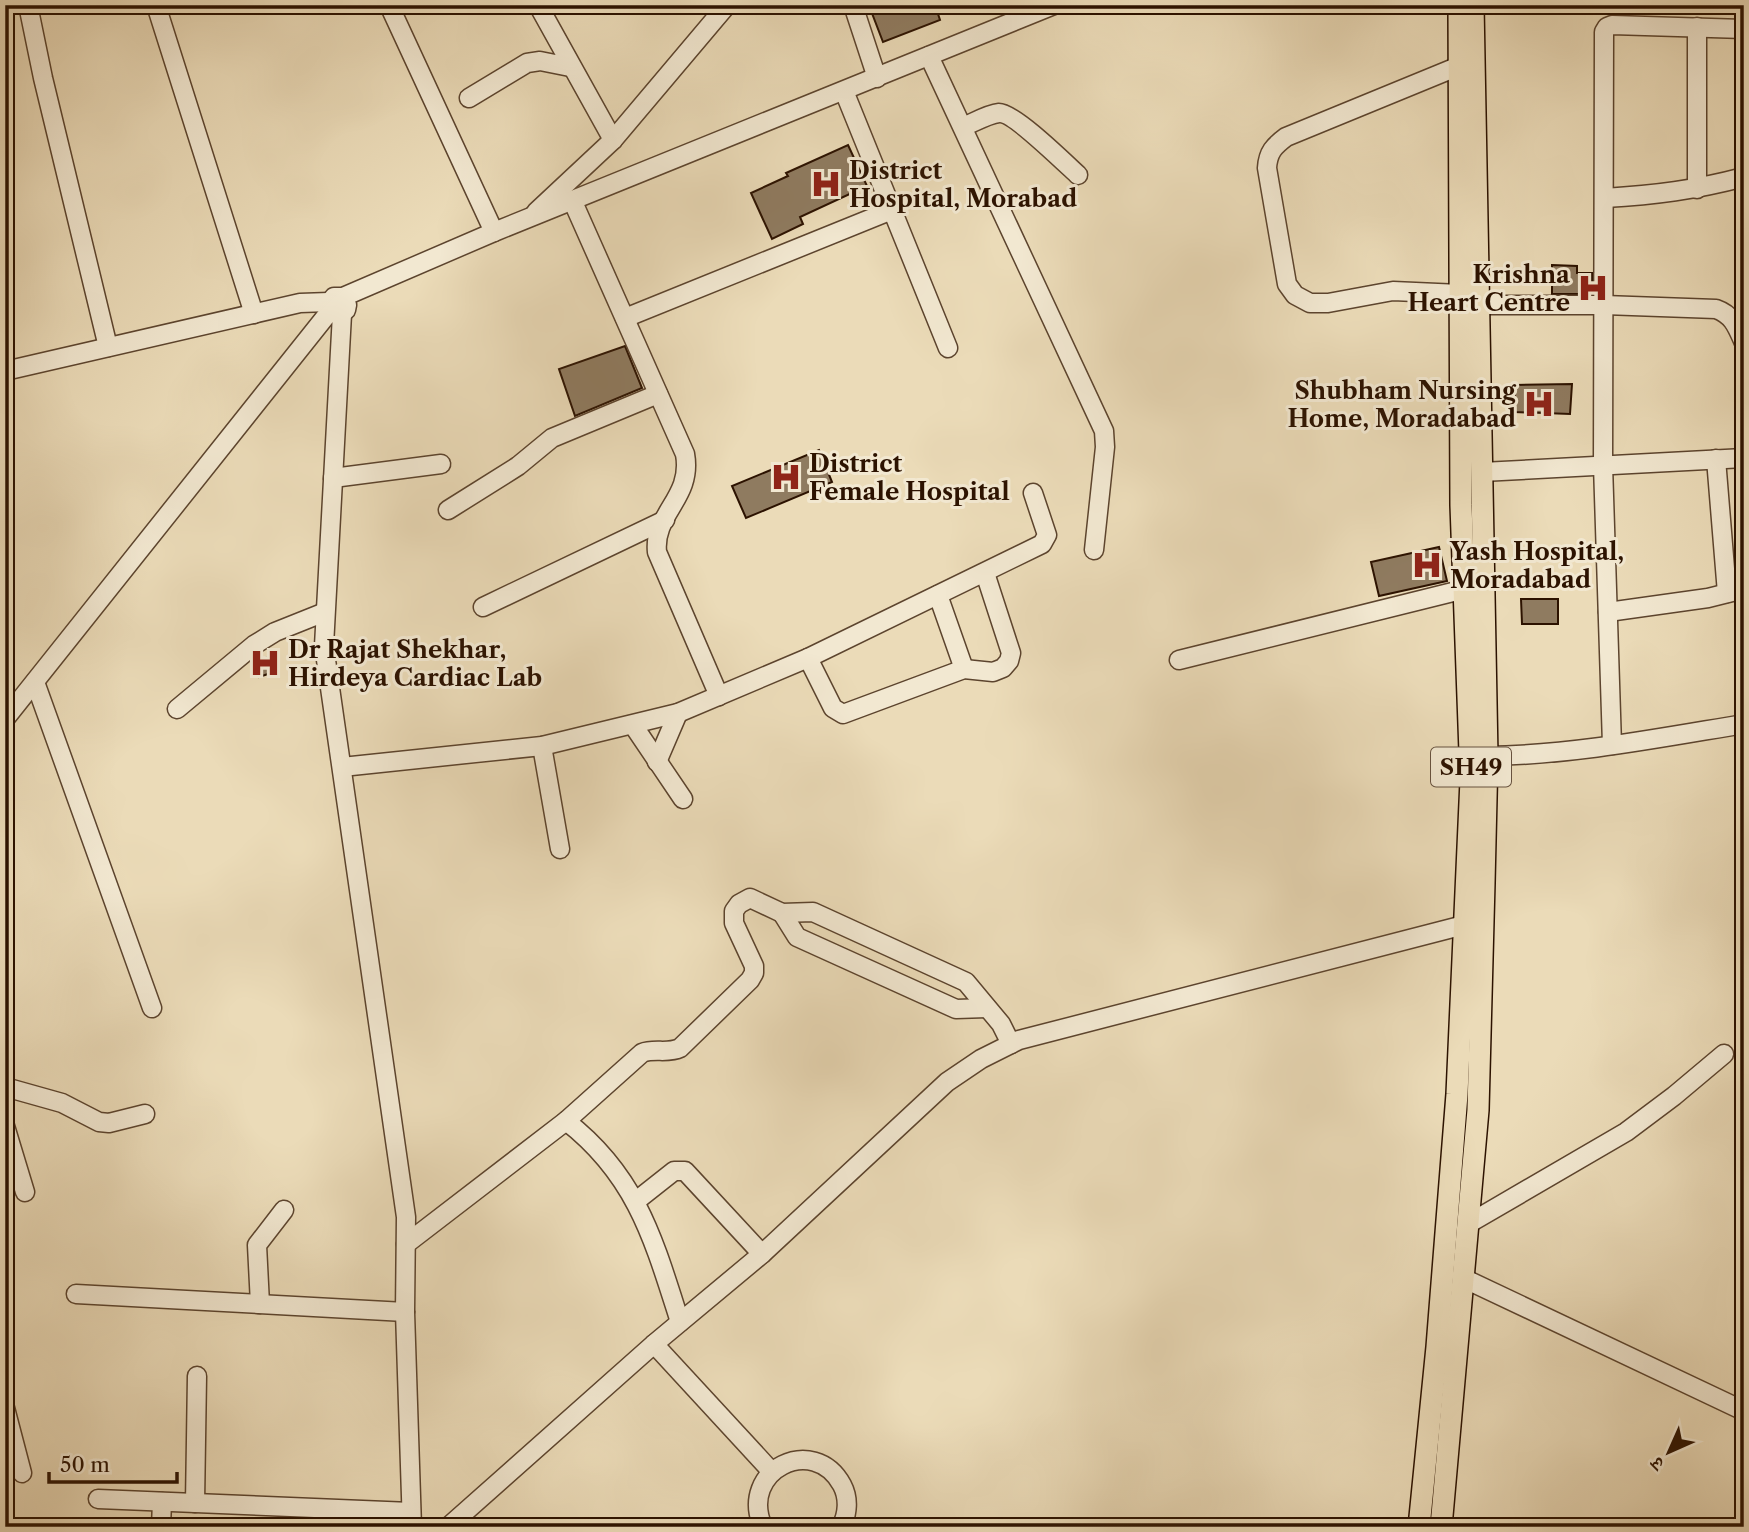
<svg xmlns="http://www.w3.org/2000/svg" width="1749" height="1532" font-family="'Libre Caslon Text','Noto Serif Devanagari',serif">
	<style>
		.building { fill: #8f7b60; stroke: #2c1200; stroke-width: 2 }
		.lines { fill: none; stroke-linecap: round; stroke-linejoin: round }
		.minor-casing { stroke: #5c442e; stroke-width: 21 }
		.major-casing { stroke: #2c1200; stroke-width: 24 }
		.minor { stroke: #f2e8d1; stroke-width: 18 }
		.major { stroke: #ebdbb8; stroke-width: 21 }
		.labels { text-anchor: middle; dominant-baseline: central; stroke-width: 6; stroke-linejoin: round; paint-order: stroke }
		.shield { fill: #f2e8d1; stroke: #67523f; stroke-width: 2 }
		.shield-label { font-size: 23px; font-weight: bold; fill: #2c1200 }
		.poi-label { font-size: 24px; font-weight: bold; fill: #2c1200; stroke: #f2e8d1; text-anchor: start }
	</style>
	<rect width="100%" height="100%" fill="#ebdbb8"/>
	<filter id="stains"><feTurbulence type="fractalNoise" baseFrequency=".00286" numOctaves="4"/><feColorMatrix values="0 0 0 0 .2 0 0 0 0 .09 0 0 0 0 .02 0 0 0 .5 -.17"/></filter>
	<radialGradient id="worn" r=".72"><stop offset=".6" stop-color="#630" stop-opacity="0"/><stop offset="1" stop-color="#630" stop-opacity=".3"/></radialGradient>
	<g class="building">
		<path d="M877,5H935L940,20L883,42L870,8Z"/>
		<path d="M848,145L867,186L800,217L803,224L772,239L751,193L788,176L786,173Z"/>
		<path d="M1552,265L1577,266V273H1592V294H1552Z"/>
		<path d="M625,346L642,388L575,416L559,369Z"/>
		<path d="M1572,384L1570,414L1515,412V385Z"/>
		<path d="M819,450L832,482L746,518L732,486Z"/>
		<path d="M1439,547L1447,581L1379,596L1371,562Z"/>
		<path d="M1521,599H1558V624H1522Z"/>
		<path d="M269,657L274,672L259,677L254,661Z"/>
	</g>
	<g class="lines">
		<g class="minor-casing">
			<g id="minor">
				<path d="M28,5L43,78L108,347"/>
				<path d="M156,5L254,314"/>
				<path d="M389,5L494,232"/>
				<path d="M538,5L613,140"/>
				<path d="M853,5L877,78"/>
				<path d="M929,56L1104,431L1105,447L1094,550"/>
				<path d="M1459,66L1286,137C1274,146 1268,152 1267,168L1287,284L1295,295L1310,303H1328L1393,291L1460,294"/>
				<path d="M844,91L948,348"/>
				<path d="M469,98L527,63L540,61L570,67"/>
				<path d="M963,127C973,123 988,114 999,113C1013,112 1066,164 1078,175"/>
				<path d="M1697,189V27"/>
				<path d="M1605,198C1655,195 1695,190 1744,177"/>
				<path d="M573,202L685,454C693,498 653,513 657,552L719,696"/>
				<path d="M536,212L613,140L727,5"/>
				<path d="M343,297L347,305L346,310L339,315L333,313L328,305L334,297H343L494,232L1054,5"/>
				<path d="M1479,305H1604L1716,309C1733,315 1737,327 1744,343"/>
				<path d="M342,314L324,646L406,1217L405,1312L412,1527"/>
				<path d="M625,318L892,210"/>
				<path d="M5,371L300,303L329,302"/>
				<path d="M1716,459L1727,593"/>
				<path d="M1482,472L1744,458"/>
				<path d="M333,478L441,464"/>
				<path d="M448,510L518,466L552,438L658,394"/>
				<path d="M938,595L964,669"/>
				<path d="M483,607L665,520"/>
				<path d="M1608,612L1708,598L1744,589"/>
				<path d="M808,658L833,708L843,714L964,669L993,672L1003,668L1009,661L1011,653L985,573"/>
				<path d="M1179,660L1465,589"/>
				<path d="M35,682L152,1008"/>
				<path d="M177,709L254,645L275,632L325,612"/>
				<path d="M5,719L330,311"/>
				<path d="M633,725L683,799"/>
				<path d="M1612,745L1603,465L1604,32L1607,27L1612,25L1744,29"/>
				<path d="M542,746L560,849"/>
				<path d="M1487,756C1573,755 1659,738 1744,724"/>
				<path d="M657,762L678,713"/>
				<path d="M342,767L542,746L678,713L808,658L1042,544L1047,535L1033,493"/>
				<path d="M782,913L797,937L956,1009L987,1008"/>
				<path d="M5,1087L62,1103L99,1122L109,1123L145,1114"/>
				<path d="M566,1121C637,1176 654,1241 680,1322"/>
				<path d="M5,1126L25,1192"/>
				<path d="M636,1201L674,1171H685L762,1254"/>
				<path d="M1468,1224L1626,1132L1674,1096L1724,1054"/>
				<path d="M406,1244L566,1121L642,1053C654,1048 668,1054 680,1048L750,980L754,973V966L734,923V911L739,904L750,898L782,913L813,912L966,982L1001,1024L1011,1044"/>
				<path d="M1463,1278L1744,1411"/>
				<path d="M76,1294L405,1312"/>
				<path d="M260,1304L257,1245L284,1210"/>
				<path d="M654,1344L772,1472"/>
				<path d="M5,1408L22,1473"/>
				<path d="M98,1499L411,1512"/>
				<path d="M195,1503L197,1376"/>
				<path d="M161,1527L162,1502"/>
				<path d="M448,1527L654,1344L762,1254L947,1082L981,1059L1019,1040L1464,925"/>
				<path d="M763,1527C738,1470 814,1433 842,1485C849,1498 848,1514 841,1527"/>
			</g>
		</g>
		<g class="major-casing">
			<g id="major">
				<path d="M1419,1527L1437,1347L1457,1094L1471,780L1461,505L1459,5"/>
				<path d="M1441,1527L1478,1110L1484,883L1487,756L1473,5"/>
			</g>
		</g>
		<use href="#minor" class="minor"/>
		<use href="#major" class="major"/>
	</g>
	<defs>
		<g id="hospital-bare" transform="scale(2.415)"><path d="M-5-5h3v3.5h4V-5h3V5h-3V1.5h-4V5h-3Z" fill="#8f2418" stroke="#f2e8d1" stroke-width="2.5" paint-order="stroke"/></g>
	</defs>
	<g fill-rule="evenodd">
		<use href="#hospital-bare" x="826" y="184"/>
		<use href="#hospital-bare" x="1593" y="288"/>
		<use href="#hospital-bare" x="1539" y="404"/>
		<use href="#hospital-bare" x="786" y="477"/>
		<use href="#hospital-bare" x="1427" y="565"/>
		<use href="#hospital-bare" x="265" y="663"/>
	</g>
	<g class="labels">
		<rect class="shield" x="1431" y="747.5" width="80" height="39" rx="5"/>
		<g class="shield-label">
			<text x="1471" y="767">SH49</text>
		</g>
		<g class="poi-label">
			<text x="849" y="170">District<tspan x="849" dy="28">Hospital, Morabad</tspan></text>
			<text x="1570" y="274" text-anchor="end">Krishna<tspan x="1570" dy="28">Heart Centre</tspan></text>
			<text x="1516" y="390" text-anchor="end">Shubham Nursing<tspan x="1516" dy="28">Home, Moradabad</tspan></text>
			<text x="809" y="463">District<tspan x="809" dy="28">Female Hospital</tspan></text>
			<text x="1450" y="551">Yash Hospital,<tspan x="1450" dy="28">Moradabad</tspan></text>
			<text x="288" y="649">Dr Rajat Shekhar,<tspan x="288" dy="28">Hirdeya Cardiac Lab</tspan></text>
		</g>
	</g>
	<rect width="1749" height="1532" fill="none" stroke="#ebdbb8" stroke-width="28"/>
	<rect x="7" y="7" width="1735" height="1518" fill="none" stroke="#2c1200" stroke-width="3.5"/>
	<rect x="14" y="14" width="1721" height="1504" fill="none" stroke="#2c1200" stroke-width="2"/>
	<g transform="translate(1669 1452) rotate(225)" stroke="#f2e8d1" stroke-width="5" paint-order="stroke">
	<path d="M0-5L12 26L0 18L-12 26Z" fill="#2c1200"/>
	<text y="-10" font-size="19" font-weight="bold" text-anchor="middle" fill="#2c1200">उ</text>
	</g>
	<path d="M49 1472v10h128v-10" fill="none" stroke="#2c1200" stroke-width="3.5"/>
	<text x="60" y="1472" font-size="21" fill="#2c1200" stroke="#f2e8d1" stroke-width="5" paint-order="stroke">50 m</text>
	<rect width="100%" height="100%" filter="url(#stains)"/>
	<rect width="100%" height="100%" fill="url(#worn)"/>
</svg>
